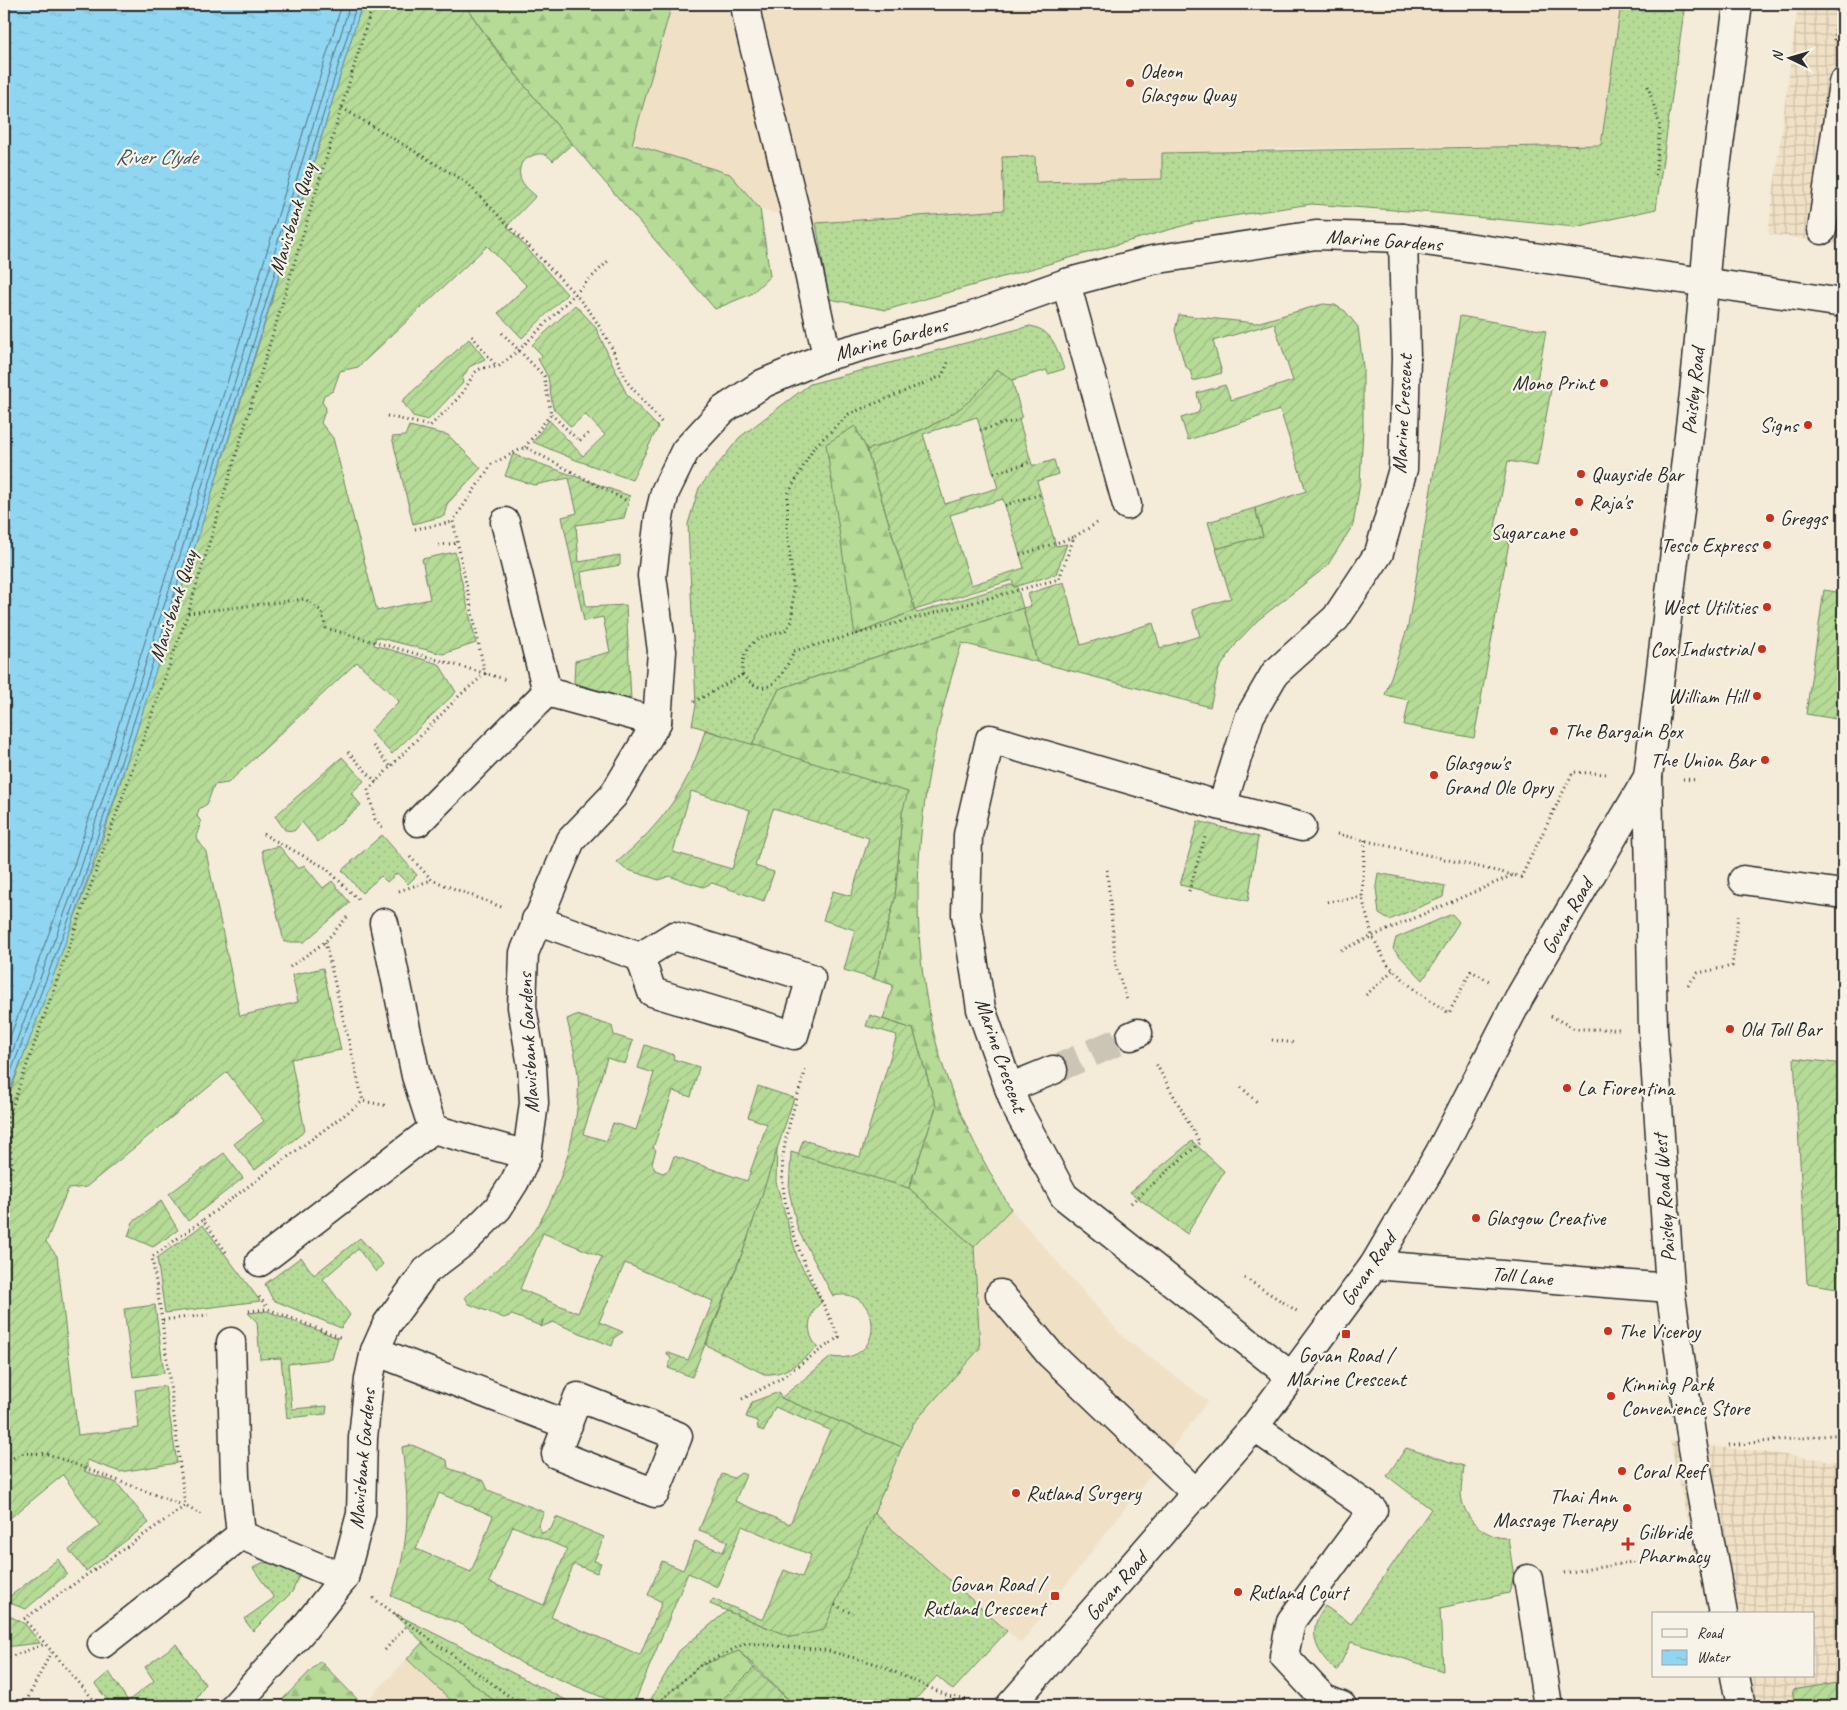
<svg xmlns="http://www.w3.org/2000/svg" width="1847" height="1710" font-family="Caveat,sans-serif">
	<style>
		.built { fill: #f0e1c6 }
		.industrial { fill: url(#industrial-grid) }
		.grass { fill: url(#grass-dots); stroke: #708361 }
		.forest { fill: url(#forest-firs); stroke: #708361 }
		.garden { fill: url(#garden-furrows); stroke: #708361; fill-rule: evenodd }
		.water { fill: url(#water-ripples); stroke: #6892a2 }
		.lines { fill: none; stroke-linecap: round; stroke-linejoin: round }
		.shore { stroke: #536f7b; stroke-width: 1 }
		.minor-tunnel { stroke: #ccc5b6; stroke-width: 28; stroke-dasharray: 28 14; stroke-linecap: butt }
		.minor-casing { stroke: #2b2b2b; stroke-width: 31 }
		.major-casing { stroke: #2b2b2b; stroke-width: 31 }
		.path { stroke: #2b2b2b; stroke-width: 3; stroke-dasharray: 1 4; stroke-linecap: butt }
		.minor { stroke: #f7f3e8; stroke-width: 28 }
		.major { stroke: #f7f3e8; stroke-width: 28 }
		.poi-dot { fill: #c8321e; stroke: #f7f3e8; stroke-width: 2 }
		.labels { text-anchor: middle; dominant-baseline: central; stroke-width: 4.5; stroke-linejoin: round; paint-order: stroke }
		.poi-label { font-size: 21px; fill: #2b2b2b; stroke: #f7f3e8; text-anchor: start }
		.street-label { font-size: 21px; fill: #2b2b2b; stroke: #f7f3e8 }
		.water-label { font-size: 22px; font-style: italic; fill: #44565d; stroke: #f7f3e8 }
	</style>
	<defs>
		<pattern id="industrial-grid" width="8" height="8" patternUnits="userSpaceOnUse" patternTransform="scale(1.25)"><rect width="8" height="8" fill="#f0e1c6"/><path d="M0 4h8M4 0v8" fill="none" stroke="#cec1aa"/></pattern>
		<pattern id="grass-dots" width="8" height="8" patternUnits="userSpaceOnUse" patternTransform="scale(1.25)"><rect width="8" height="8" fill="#b5db97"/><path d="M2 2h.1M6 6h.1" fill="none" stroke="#9cbc82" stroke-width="1.8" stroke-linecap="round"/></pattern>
		<pattern id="forest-firs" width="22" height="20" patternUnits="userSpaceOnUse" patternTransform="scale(1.25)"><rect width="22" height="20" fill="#b5db97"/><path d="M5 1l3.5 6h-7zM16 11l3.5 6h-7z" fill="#9cbc82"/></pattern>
		<pattern id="garden-furrows" width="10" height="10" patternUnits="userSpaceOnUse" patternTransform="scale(1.25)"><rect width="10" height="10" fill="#b5db97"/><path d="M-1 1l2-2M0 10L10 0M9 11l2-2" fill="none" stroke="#9cbc82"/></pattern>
		<pattern id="water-ripples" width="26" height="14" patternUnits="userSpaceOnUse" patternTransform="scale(1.25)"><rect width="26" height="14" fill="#90d6f2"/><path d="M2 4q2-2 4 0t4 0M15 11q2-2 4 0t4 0" fill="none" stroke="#7cb8d0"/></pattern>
	</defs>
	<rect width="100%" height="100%" fill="#f4ebd9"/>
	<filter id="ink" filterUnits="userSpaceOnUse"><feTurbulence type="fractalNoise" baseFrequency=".02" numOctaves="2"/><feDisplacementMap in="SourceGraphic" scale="10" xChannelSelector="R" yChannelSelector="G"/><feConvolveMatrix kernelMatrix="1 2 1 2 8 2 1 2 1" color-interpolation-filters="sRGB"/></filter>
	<g filter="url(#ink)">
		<g class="built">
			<path d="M672,4H1621L1601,145L1287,148L1162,153V179L1035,182V156L1002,157L1004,210L816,223L622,177Z"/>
			<path d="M1011,1209L1123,1337L1208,1401L1021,1643L874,1513L913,1424L980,1348L974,1247Z"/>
			<path d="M407,1659L457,1706H362Z"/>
		</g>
		<g class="industrial">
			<path d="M1798,4H1843V235H1840L1839,244L1768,234Z"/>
			<path d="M1670,1441L1843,1462V1706H1724L1720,1676H1813V1614H1709Z"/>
		</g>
		<g class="grass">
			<path d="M1621,4H1685L1656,209L1575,227L1435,213L1311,204L1200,221L886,310L829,299L816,223L1004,210L1002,157L1035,156L1036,182L1162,179V153L1601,145Z"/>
			<path d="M1030,326C1053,330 1057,349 1064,369L1048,374L1047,370L1012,380L997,370C963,419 921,431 867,450L855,426V635L915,610L917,613L1013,584L1014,587L1017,586L1023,608L779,689L752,745L692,725L696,705L688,524L699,488L740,437L810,384Z"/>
			<path d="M1255,508L1263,536L1216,549L1208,522Z"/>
			<path d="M382,835L417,875L408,884L397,873L387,882L381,876L362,893L342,870Z"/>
			<path d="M1378,873L1445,886L1443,897L1389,920L1379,914L1376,887Z"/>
			<path d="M1452,914L1459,922L1423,980L1393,949L1396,938Z"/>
			<path d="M777,1147L776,1182L798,1260L822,1302C807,1312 805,1335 818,1347C801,1360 786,1376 764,1374L706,1345L745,1246Z"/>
			<path d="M791,1152L909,1188L974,1247L980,1348L913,1424L902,1447L781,1398L831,1357C889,1366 882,1284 833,1296L798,1230L789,1191Z"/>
			<path d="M203,1225L260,1301L165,1313L157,1258Z"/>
			<path d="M360,1238L383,1264L376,1272L358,1249L323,1279L350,1315L341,1328L273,1300L265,1284L301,1257L314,1275Z"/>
			<path d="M267,1311L338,1338L332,1359L288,1364L292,1409L327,1406L326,1414L287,1418L281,1358L260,1359L257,1322L248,1313Z"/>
			<path d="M1406,1448L1464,1466C1463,1475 1461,1485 1461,1494C1463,1518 1484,1538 1508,1538L1514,1577L1509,1593L1440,1608L1443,1671L1351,1642L1337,1671C1315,1653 1306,1630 1325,1606L1351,1624L1431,1509L1387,1476Z"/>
			<path d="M874,1513L1007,1631L953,1690L937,1676L913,1702L917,1706H795L739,1651L655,1706H647L679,1651L727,1611L791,1637Z"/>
			<path d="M279,1562L301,1572L292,1592L253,1631L244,1619L274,1598L253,1568L262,1563Z"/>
			<path d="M394,1613L570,1702L602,1706H501L430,1650Z"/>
			<path d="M176,1644L205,1684L192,1706H120L108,1701L95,1684L109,1672L128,1701L154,1681L145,1667Z"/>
		</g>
		<g class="forest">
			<path d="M464,4H672L632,144L730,174L760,209L770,276L751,294L715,309C629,209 539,112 464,4Z"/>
			<path d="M855,426L867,450L915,610L855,635L826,444Z"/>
			<path d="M1023,608L1037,662L962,643C914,789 896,955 956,1102C971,1139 990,1174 1011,1209L974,1247L909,1188L936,1107L913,1029L883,1019L893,985L874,979L895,898L902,812L907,792L752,745L779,689Z"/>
			<path d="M422,1643L430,1650L501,1706H457L407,1659Z"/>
			<path d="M739,1651L754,1668L717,1706H655L699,1666Z"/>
			<path d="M320,1661L363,1705L276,1706Z"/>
		</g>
		<g class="garden">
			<path d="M362,4H464L496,50L572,144L553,161C543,149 533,154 522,162C515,178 524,186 536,196L507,226L567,294L522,338L498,313L527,286L487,246L358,367L340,371L333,391L324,395L322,402L326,408L321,423L333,438L377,611L430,599L422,559L455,552L476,643L443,654L376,637L374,645L439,664L456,692L392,754L370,731L399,701L357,662L228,783L214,785L207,804L199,809L197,816L201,822L196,837L206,852L240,1016L298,1002L292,975L323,968L341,1050L291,1059L305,1131L255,1170L234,1144L264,1121L227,1072L86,1187L68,1189L46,1242L57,1256L78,1435L139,1428L135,1390L165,1386L177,1463L120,1472L87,1460V1469L84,1471L117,1483L149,1523L86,1571L69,1550L100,1526L63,1475L4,1523V1171L6,1166L4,1109L97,856L246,385Z"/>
			<path d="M1323,304L1335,305L1345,311L1358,327L1363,367V429L1360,483L1353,525L1327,566L1258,620L1238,641L1219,669L1210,707L1037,662L1023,608L1031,606L1027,594L1064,582L1081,645L1153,623L1160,648L1200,636L1192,610L1231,598L1216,549L1263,536L1255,508L1306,491L1280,410L1188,440L1181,418L1198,413L1200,407L1197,393L1225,385L1231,400L1293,381L1274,323L1213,341L1222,373L1193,381L1190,370L1185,366L1175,330L1179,315L1256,323Z"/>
			<path d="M575,305L595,326L627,395L658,427L632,480L576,460L533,442L549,420L583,456L605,435L585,414L571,427L553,408L548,377L538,359L542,355L532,345Z"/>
			<path d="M1460,316L1546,331L1537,380L1552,384L1537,466L1508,461L1495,527L1511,531L1474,738L1404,725L1409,700L1385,695L1408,626Z"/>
			<path d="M469,339L485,359L469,367L462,379L463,383L428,420L413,416L402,401Z"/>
			<path d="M997,369L1012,380L1022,416L1019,420L1032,465H1037L1054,460L1058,474L1037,481L1056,546L1067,544L1056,574L1014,587L1012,580L915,610L867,450C922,431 963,419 997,369ZM977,417L998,488L945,504L923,434ZM1003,499L1024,568L971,585L950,515Z"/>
			<path d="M409,426L448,435L481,468L447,504L444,516L413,524L392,437L405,436Z"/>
			<path d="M513,454L630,496L624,518L576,525L579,562L620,555V565L581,572L586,607L626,605L631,700L574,683L575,661L610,652L603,617L584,621L562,517L577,513L569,478L534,485L505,476Z"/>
			<path d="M1824,590L1843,593V720L1806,714Z"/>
			<path d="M705,730L908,792L902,813L895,898L874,979L844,970L855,930L823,920L833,891L851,896L869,838L773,809L755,866L774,872L764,901L712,883L703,887L669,876L659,880L625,869L617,862C662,824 689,788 705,730ZM691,791L750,810L732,869L673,852Z"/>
			<path d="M342,757L364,781L351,793L361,805L318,842L302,822L294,831L285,830L275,816Z"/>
			<path d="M1198,821L1258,837L1248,901L1180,885Z"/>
			<path d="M279,846L298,869L304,865L323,888L332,881L350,903L304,942H284L262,850Z"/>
			<path d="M576,1015L612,1026L614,1035L633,1041L625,1064L607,1058L583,1134L607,1141L613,1123L636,1130L654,1073L638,1068L645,1045L674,1055L673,1059L699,1067L691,1097L673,1091L653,1148L656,1150L652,1163L655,1170L663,1173L669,1170L674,1156L747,1181L767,1124L748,1117L758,1086L794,1098L745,1246L692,1377L668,1368L671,1359L666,1352L688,1360L713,1301L625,1263L599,1322L623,1332L615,1337L612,1346L553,1322L541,1327L543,1320L541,1326L512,1315L504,1318L469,1304L465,1297C488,1278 510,1260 529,1237C559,1201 582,1121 578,1075C576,1056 571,1038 567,1019ZM543,1233L602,1257L578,1313L520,1289Z"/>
			<path d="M870,1015L913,1029L936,1107L909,1188L798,1155L803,1140L860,1157L897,1035L866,1026Z"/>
			<path d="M1794,1058L1843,1064V1289L1807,1283Z"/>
			<path d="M1192,1141L1224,1171L1187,1234L1130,1192Z"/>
			<path d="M224,1153L243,1178L188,1221L169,1194Z"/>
			<path d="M161,1201L178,1230L153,1247L128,1236L133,1222Z"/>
			<path d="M155,1305L164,1373L133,1377L124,1309Z"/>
			<path d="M779,1392L781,1398L902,1447L824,1630L791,1637L710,1604L713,1599L763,1620L784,1570L802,1577L811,1555L742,1526L717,1587L688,1573L633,1706H623L523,1664L463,1625L391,1596C411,1544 409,1502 402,1447L412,1445L447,1460L448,1468L484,1481L488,1490L544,1512L538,1525L542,1533L551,1529L556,1517L604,1537L594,1561L601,1563L597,1573L574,1564L551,1617L640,1655L662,1602L648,1595L662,1561L683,1570L695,1541L723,1552L728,1541L699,1530L722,1474L734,1478L741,1473L746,1475L735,1501L790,1524L830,1430L775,1407L764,1431L758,1429L757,1421L746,1417L752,1402ZM439,1493L493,1516L471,1572L416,1549ZM513,1526L567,1549L544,1605L489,1582Z"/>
			<path d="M58,1559L67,1574L26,1609L4,1601Z"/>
			<path d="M4,1613L25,1624L40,1643L4,1647Z"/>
			<path d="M754,1668L795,1706H716Z"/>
			<path d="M1843,1682V1706H1795L1792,1690Z"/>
		</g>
		<path class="water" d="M4,4H362C296,219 231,434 163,648C114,802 65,954 4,1104Z"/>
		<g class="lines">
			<g class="shore">
				<path d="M4,1053L70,877L90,815L228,380L342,4"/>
				<path d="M4,1074L77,880L97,817L235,382L350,4"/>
				<path d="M4,1090L83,882L103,819L241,384L357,4"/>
			</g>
			<path class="minor-tunnel" d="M1053,1070L1131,1036"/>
			<g class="minor-casing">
				<g id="minor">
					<path d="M745,4L748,22L797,218L827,356"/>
					<path d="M1822,230L1843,83"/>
					<path d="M1066,283L1127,505"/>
					<path d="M505,522L547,692L657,722"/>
					<path d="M1222,806L1250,716L1275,673L1336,618L1379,553L1403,469L1406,358L1403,238"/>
					<path d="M418,822L547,692"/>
					<path d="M1743,880L1843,894"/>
					<path d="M536,920L640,957L674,936L811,978L794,1035L652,992L640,957"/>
					<path d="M384,923L416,1076L433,1129L527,1155"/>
					<path d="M1131,1036L1138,1033"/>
					<path d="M1009,1088L1053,1070"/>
					<path d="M260,1262L433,1129"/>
					<path d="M1374,1265L1670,1288"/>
					<path d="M1000,1294L1050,1354L1197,1494"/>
					<path d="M231,1342L235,1477L241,1535L344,1578"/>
					<path d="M375,1351L568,1425"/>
					<path d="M1292,1377L1064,1196L1016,1107L981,1009L966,914L968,835L990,739L1214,804L1302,827"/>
					<path d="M578,1397L678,1436L655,1493L556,1454Z"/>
					<path d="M1254,1427L1373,1510L1291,1621L1284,1656L1324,1699L1342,1706"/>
					<path d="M1528,1579L1548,1706"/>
					<path d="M102,1644L241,1535"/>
					<path d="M235,1706L302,1631L344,1578L361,1514L363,1438L369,1379L375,1351L387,1324L426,1271L464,1242L498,1208L515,1181L527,1155L534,1103L532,1066L522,1007L524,953L571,840L613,796L657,722L662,651L652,576L659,517L665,492L685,451L723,410L764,383L827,356L967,318L1066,283L1152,260L1316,235L1403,238L1467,247L1843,303"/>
					<path d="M1010,1706L1254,1427L1374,1265L1440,1152L1519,998L1648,777"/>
				</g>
			</g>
			<g class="major-casing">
				<g id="major">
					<path d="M1723,1614L1693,1448L1670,1288L1653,1030L1648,777L1694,393L1713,190L1738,4"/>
					<path d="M1735,1676L1741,1706"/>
				</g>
			</g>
			<g class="path">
				<path d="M1834,40L1838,4"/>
				<path d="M1648,86L1660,126L1655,178"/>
				<path d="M342,108L466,182L576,295L593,316L609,342L628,383L662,423"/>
				<path d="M502,333L544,376L551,414L525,447"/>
				<path d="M472,336L497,367"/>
				<path d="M551,414L579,441L589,433"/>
				<path d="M387,416L430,426C441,415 454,404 463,392C475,375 471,366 498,367L519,350L609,260"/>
				<path d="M980,430L1019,420"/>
				<path d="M994,473L1031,462"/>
				<path d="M1005,505L1042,494"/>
				<path d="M415,529L453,522"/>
				<path d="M439,545L458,543"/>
				<path d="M1020,555L1074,537"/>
				<path d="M188,613L305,599L321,611L326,628L508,680"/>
				<path d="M742,675C742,642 756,638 785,631L792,621L793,587L787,528L788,494L814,447L849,414L942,376L949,360"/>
				<path d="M694,702L742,675C769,704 783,675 794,651L1059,579L1074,537L1097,523"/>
				<path d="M373,746L390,766"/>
				<path d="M348,752L376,782"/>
				<path d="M1683,779L1698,780"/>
				<path d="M382,827L375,819L368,790L459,696L485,674L453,521L492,464L525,447L627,501"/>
				<path d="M263,834L326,868L359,900"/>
				<path d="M1337,834L1513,875"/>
				<path d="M1365,840L1362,897L1372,936L1387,964L1416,991L1449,1013L1471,971L1489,981"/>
				<path d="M410,857L432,880L504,908"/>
				<path d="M1107,870L1116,967L1127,1000"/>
				<path d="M399,891L432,880"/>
				<path d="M1189,891L1205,837"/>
				<path d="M1327,902L1362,897"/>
				<path d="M325,942L363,1101"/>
				<path d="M1341,950L1513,875L1521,877L1573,772L1607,774"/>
				<path d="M290,967L325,942L348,916"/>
				<path d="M1688,985L1698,973L1732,966L1738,916"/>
				<path d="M1366,995L1393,970"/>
				<path d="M1551,1016L1575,1029H1619"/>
				<path d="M1272,1040L1295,1043"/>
				<path d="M1241,1087L1257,1102"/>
				<path d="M4,1186L12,1167L8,1118L188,613L373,4"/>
				<path d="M1131,1203L1200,1143L1155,1062"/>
				<path d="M226,1252L203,1220L363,1101L388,1106"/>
				<path d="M1245,1278L1297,1311"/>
				<path d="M259,1297L268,1308"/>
				<path d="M249,1311L268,1309L342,1338"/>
				<path d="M162,1320L152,1257L203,1220"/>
				<path d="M742,1399L775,1382L839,1337C813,1282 774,1213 784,1150C788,1123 798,1095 806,1069"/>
				<path d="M1729,1445L1843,1434"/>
				<path d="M4,1462L24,1453L48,1454L185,1506L204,1516"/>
				<path d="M1564,1573L1676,1555"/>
				<path d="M373,1598L523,1706"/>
				<path d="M835,1605L853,1614"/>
				<path d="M385,1650L408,1624"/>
				<path d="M4,1659L45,1644"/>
				<path d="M24,1706L51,1652"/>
				<path d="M99,1706L24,1619L185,1506L162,1320L208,1315"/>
				<path d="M655,1706L699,1666L746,1643L825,1650L877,1664L948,1696L976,1702"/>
			</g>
			<use href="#minor" class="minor"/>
			<use href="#major" class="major"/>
		</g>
	</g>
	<g class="poi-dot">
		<circle cx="1130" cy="83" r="5"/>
		<circle cx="1604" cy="383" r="5"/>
		<circle cx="1808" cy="425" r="5"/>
		<circle cx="1581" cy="474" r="5"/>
		<circle cx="1579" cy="502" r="5"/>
		<circle cx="1770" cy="518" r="5"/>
		<circle cx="1574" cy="532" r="5"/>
		<circle cx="1767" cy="545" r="5"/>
		<circle cx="1767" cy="607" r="5"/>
		<circle cx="1762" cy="649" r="5"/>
		<circle cx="1757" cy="696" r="5"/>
		<circle cx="1554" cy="731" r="5"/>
		<circle cx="1765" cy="760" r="5"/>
		<circle cx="1434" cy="775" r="5"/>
		<circle cx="1730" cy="1029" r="5"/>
		<circle cx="1567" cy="1088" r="5"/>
		<circle cx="1476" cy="1218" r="5"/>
		<circle cx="1608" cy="1331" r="5"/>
		<rect x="1341" y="1329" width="10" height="10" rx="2.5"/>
		<circle cx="1611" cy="1396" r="5"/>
		<circle cx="1622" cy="1471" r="5"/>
		<circle cx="1016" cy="1493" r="5"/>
		<circle cx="1627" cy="1508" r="5"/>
		<path d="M1625.5 1536.5h5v5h5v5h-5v5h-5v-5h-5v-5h5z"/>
		<circle cx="1238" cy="1592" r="5"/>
		<rect x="1050" y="1591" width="10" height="10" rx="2.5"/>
	</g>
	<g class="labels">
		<g class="poi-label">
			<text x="1140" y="71">Odeon<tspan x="1140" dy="24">Glasgow Quay</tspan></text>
			<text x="1594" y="383" text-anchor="end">Mono Print</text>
			<text x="1798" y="425" text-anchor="end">Signs</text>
			<text x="1591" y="474">Quayside Bar</text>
			<text x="1589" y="502">Raja's</text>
			<text x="1780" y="518">Greggs</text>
			<text x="1564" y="532" text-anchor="end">Sugarcane</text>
			<text x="1757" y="545" text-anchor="end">Tesco Express</text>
			<text x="1757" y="607" text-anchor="end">West Utilities</text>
			<text x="1752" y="649" text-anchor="end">Cox Industrial</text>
			<text x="1747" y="696" text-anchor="end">William Hill</text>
			<text x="1564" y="731">The Bargain Box</text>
			<text x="1755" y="760" text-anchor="end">The Union Bar</text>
			<text x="1444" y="763">Glasgow's<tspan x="1444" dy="24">Grand Ole Opry</tspan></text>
			<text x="1740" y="1029">Old Toll Bar</text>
			<text x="1577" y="1088">La Fiorentina</text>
			<text x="1486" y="1218">Glasgow Creative</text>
			<text x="1618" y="1331">The Viceroy</text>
			<text x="1346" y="1355" text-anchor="middle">Govan Road /<tspan x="1346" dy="24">Marine Crescent</tspan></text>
			<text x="1621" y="1384">Kinning Park<tspan x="1621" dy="24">Convenience Store</tspan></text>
			<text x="1632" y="1471">Coral Reef</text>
			<text x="1026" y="1493">Rutland Surgery</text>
			<text x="1617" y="1496" text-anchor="end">Thai Ann<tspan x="1617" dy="24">Massage Therapy</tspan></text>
			<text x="1638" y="1532">Gilbride<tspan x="1638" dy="24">Pharmacy</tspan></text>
			<text x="1045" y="1584" text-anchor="end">Govan Road /<tspan x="1045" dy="24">Rutland Crescent</tspan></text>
			<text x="1248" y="1592">Rutland Court</text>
		</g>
		<g class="street-label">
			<text transform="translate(292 219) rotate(-73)">Mavisbank Quay</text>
			<text transform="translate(1384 240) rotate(4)">Marine Gardens</text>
			<text transform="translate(891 339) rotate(-15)">Marine Gardens</text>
			<text transform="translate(1693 391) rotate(-84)">Paisley Road</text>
			<text transform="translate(1402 414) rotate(-87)">Marine Crescent</text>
			<text transform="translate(173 606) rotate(-72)">Mavisbank Quay</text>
			<text transform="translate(1567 916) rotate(-60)">Govan Road</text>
			<text transform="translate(528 1043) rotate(-93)">Mavisbank Gardens</text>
			<text transform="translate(1001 1055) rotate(71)">Marine Crescent</text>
			<text transform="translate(1664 1198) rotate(-94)">Paisley Road West</text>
			<text transform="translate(1368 1269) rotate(-56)">Govan Road</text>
			<text transform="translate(1522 1276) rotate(5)">Toll Lane</text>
			<text transform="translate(362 1459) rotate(-85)">Mavisbank Gardens</text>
			<text transform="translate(1116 1586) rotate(-49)">Govan Road</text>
		</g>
		<g class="water-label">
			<text x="156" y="157">River Clyde</text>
		</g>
	</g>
	<rect width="1847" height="1710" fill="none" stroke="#f7f3e8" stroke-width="20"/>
	<rect x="10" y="10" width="1827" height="1690" fill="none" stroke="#2b2b2b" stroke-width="2" filter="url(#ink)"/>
	<rect x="1652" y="1612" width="162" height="65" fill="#f7f3e8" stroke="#a5a39c"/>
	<rect x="1662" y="1629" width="25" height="8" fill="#f7f3e8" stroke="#a5a39c"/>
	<text x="1697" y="1638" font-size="15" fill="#2b2b2b">Road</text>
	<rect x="1662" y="1650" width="25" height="15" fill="url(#water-ripples)" stroke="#a5a39c"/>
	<text x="1697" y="1662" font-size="15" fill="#2b2b2b">Water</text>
	<g transform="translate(1790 58) rotate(275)" stroke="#f7f3e8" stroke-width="4" paint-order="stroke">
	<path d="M0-4L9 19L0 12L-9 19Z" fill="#2b2b2b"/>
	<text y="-8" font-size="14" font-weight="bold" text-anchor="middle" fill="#2b2b2b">N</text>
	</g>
</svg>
